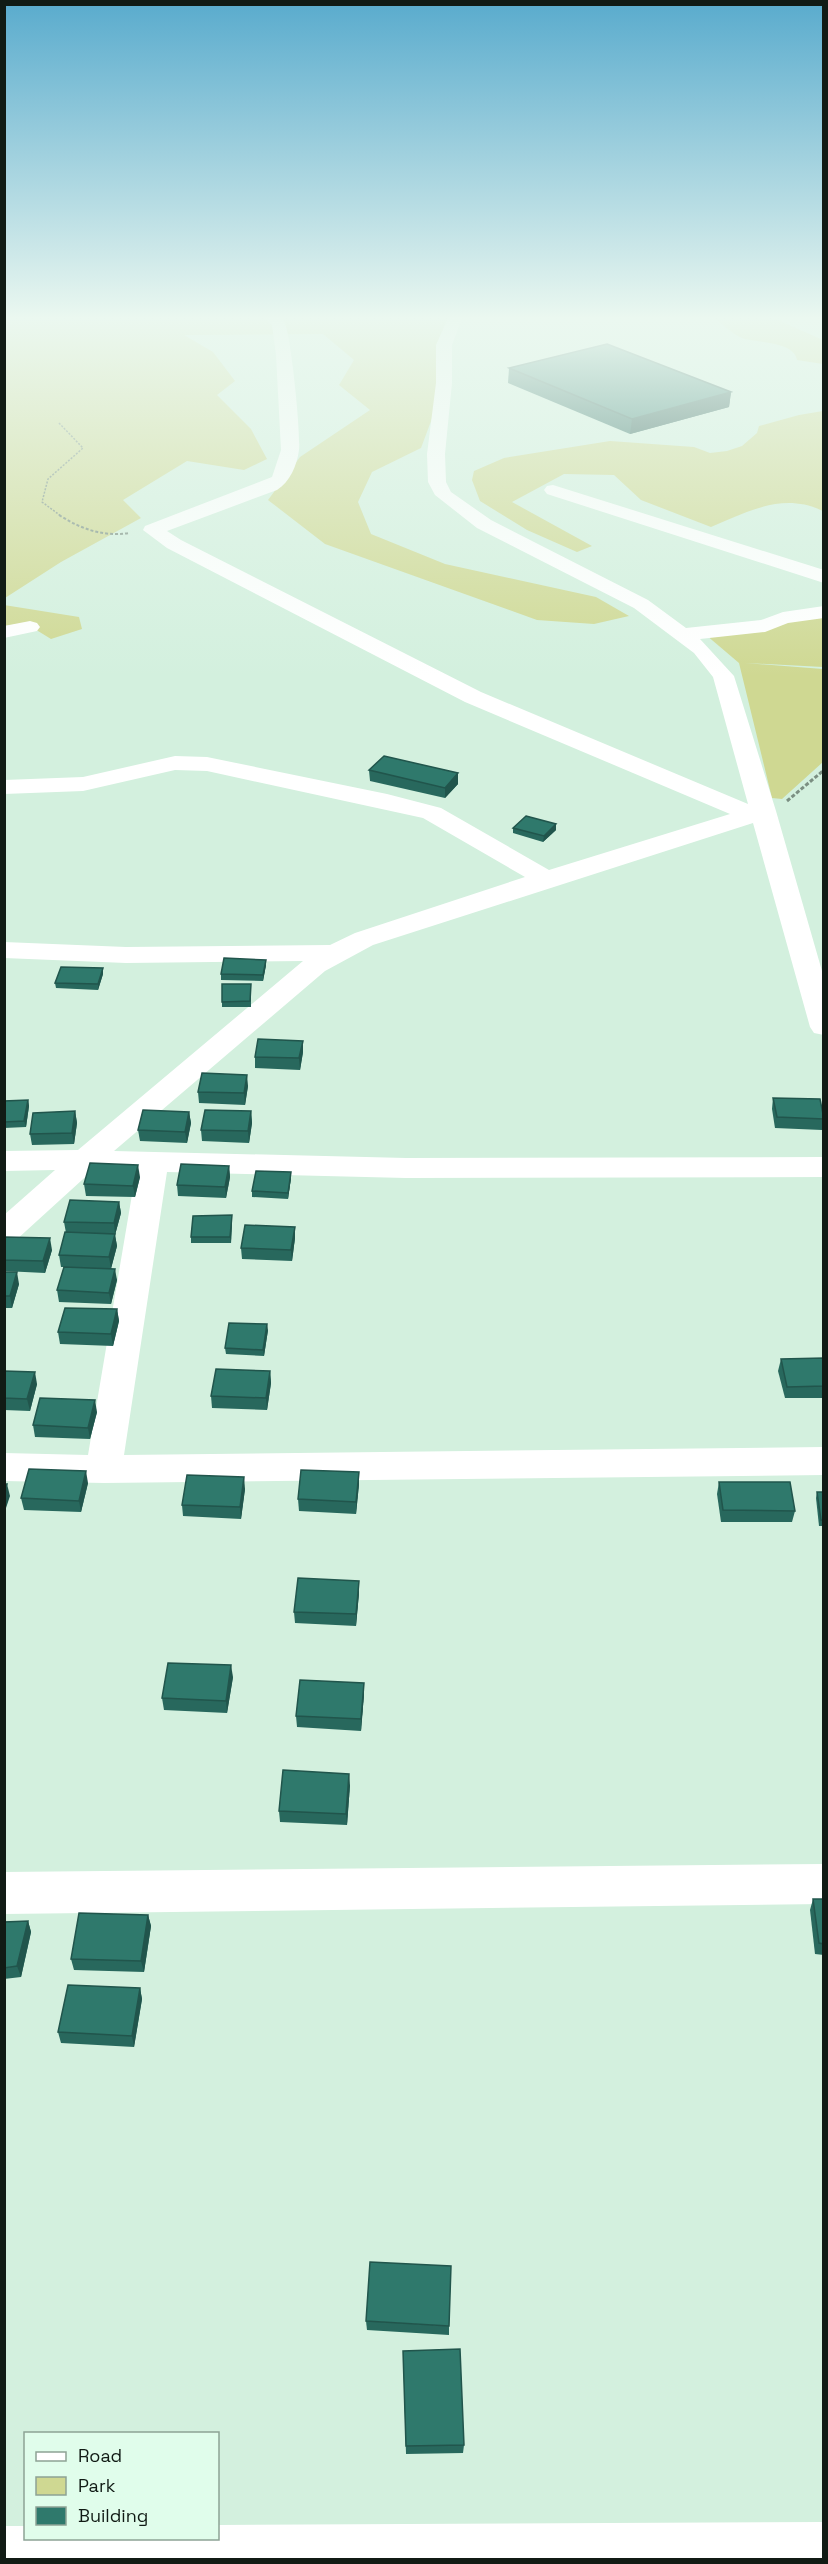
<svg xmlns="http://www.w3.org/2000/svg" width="828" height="2564" font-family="'Space Grotesk',sans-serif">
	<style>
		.green { fill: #cfd892 }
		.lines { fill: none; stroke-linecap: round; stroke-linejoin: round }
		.path-far2 { stroke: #7b8f82; stroke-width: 1.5; stroke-dasharray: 2 1.5; stroke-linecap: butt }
		.path-far1 { stroke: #7b8f82; stroke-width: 2; stroke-dasharray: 3 2; stroke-linecap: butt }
		.path { stroke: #7b8f82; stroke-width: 3; stroke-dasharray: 4 2; stroke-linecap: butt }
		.minor { fill: #fff; fill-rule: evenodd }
		.wall { fill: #28685d }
		.shaded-wall { fill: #21554c }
		.building { fill: #2f796c; stroke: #21554c; stroke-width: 1.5 }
	</style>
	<rect width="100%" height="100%" fill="#d3f0de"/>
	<g class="green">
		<path d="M5,318H458L448,334L443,389L421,448L372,472L358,502L371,534L445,564L596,597L629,616L594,624L537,620L325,544L268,500L300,457L370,410L339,385L354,360L323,334L184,335L213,352L235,381L217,395L251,429L267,459L244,470L187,461L123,500L141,518L61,562L5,598Z"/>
		<path d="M714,318H773L823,340V364L797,360C794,341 757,343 742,338C732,334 723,324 714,318Z"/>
		<path d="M823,411V511C783,492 749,511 711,527L641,500L614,475L564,474L512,502L592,546L577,552L527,530L480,501L472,480L474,471L504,458L610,441L694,447L710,453L727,451L742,446L757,433L759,426L799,415Z"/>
		<path d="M4,605L79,617L82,629L51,639L25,623L5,626Z"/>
		<path d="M823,613V667L745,663L823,669V762L782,799L772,798L739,663L699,629Z"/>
	</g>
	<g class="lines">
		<path class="path-far2" d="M59,423L83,448L48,479L42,502L61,516"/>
		<path class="path-far1" d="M59,515C81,529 103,537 129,533"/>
		<path class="path" d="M787,801L824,770"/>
		<g class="minor">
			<path d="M265,318H281L284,321C291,333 301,434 299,450C297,465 290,482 277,490L167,531L181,540L481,692L748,804L713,677L694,653L634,608L477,528L435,495L428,482L427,454L436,383V345L448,318H462L452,345V383L445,454L446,482L451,492L491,520L648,600L686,628L761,620L783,612L824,606V618L788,623L765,632L700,639L734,676L776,811L824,978V1035L814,1033L810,1027L753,823L373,945L325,971L114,1151L406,1158L824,1157V1177L406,1178L167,1172L124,1455L824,1447V1475L104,1483L4,1481V1453L88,1455L136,1171L93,1170L15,1241L4,1243V1215L55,1170L4,1171V1151L78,1150L303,961L126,963L4,958V942L126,947L330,945L355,933L525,877L423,818L207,771L175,770L83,791L4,794V780L83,777L175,756L207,757L387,794L441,808L549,870L730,814L465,702L167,548L143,530L145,526L272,477L281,450L276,355L272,325Z"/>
			<path d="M553,485L824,570V583L547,494L544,490L547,486Z"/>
			<path d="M30,621L37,623L40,627L37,631L4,638V626Z"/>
			<path d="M824,1864V1904L4,1914V1872Z"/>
			<path d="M824,2522V2560H4V2526H26V2538H218V2525Z"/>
		</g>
	</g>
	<g class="wall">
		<path d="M509,368L731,392L729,407L630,434L508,383Z"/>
		<path d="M369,770L458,784L445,798L370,781Z"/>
		<path d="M556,824V830L543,842L513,833V828Z"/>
		<path d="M266,965L263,981L221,980V974Z"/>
		<path d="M103,974L98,990L56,988L55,983Z"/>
		<path d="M251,990V1007H222V1002Z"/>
		<path d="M303,1052L300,1070L255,1068V1057Z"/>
		<path d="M248,1086L245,1105L199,1103L198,1092Z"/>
		<path d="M773,1098L824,1117L822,1130L775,1128L772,1109Z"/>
		<path d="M28,1100L29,1106L26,1127L4,1128V1101Z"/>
		<path d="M75,1111L77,1123L74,1144L32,1145L30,1134Z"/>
		<path d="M251,1111L252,1123L249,1143L202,1141L201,1130Z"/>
		<path d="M189,1112L191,1123L187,1143L140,1141L138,1130Z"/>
		<path d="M229,1166L230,1177L226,1198L178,1196L177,1185Z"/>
		<path d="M140,1177L135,1197L86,1196L84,1184Z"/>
		<path d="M291,1178L288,1199L252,1197V1191Z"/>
		<path d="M119,1202L121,1213L115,1235L117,1246L111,1268L117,1280L111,1304L59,1302L57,1290L77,1267H61L59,1255L66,1233L64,1222Z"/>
		<path d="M232,1215V1221L231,1243H191V1237Z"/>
		<path d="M295,1227V1238L292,1261L242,1259L241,1248Z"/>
		<path d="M4,1237L52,1250L45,1273L4,1271Z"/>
		<path d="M4,1272L19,1284L12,1308H4Z"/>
		<path d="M117,1309L119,1321L113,1346L60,1344L58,1332Z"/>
		<path d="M268,1330L264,1356L226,1354L225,1348Z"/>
		<path d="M824,1358V1398H785L778,1371L781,1359Z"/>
		<path d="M4,1371L37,1384L30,1411L4,1410Z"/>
		<path d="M270,1371L271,1383L267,1410L212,1408L211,1396Z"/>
		<path d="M97,1412L90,1439L35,1437L33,1425Z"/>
		<path d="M359,1472V1484L356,1514L299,1511L298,1499Z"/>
		<path d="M719,1482L795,1511L792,1522H721L717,1494Z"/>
		<path d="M88,1483L81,1512L24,1510L21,1498Z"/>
		<path d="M245,1489L241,1519L183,1516L182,1505Z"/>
		<path d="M817,1492H824V1526H819L816,1498Z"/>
		<path d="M359,1593L356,1626L295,1623L294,1612Z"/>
		<path d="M233,1677L227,1713L164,1710L162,1698Z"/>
		<path d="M364,1683V1694L361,1731L297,1727L296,1716Z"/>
		<path d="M350,1785L347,1825L280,1822L279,1811Z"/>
		<path d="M813,1899H824V1955L815,1954L810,1910Z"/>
		<path d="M148,1915L151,1926L144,1972L74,1970L71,1959Z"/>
		<path d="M28,1921L31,1932L21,1977L4,1979V1922Z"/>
		<path d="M140,1988L142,1999L134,2047L61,2043L58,2032Z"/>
		<path d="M366,2321L449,2326V2335L367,2330Z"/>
		<path d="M403,2351L464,2445L463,2453L406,2454Z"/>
	</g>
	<g class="shaded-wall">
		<path d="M731,392L729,407L630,434L632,419Z"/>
		<path d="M458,773V784L445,798V788Z"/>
		<path d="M556,824V830L543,842L544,836Z"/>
		<path d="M266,960V965L263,981V975Z"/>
		<path d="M103,968V974L98,990V984Z"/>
		<path d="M303,1041V1052L300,1070L299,1058Z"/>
		<path d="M247,1075L248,1086L245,1105L244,1093Z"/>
		<path d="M28,1100L29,1106L26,1127L24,1121Z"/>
		<path d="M75,1111L77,1123L74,1144L72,1133Z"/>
		<path d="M251,1111L252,1123L249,1143L248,1131Z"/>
		<path d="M189,1112L191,1123L187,1143L185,1132Z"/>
		<path d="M138,1165L140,1177L135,1197L133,1186Z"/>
		<path d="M229,1166L230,1177L226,1198L225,1187Z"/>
		<path d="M291,1172V1178L288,1199V1193Z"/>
		<path d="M119,1202L121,1213L115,1235L117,1246L111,1269L109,1257L115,1234L114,1223Z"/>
		<path d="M232,1215V1221L231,1243L230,1237Z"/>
		<path d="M295,1227V1238L292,1261L291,1250Z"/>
		<path d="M50,1238L52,1250L45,1273L43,1261Z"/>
		<path d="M115,1269L117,1280L111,1304L109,1293Z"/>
		<path d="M17,1272L19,1284L12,1308L10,1296Z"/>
		<path d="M117,1309L119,1321L113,1346L111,1334Z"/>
		<path d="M267,1324L268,1330L264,1356L263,1350Z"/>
		<path d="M270,1371L271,1383L267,1410L266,1398Z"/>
		<path d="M35,1372L37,1384L30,1411L27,1399Z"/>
		<path d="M95,1400L97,1412L90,1439L88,1428Z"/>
		<path d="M86,1471L88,1483L81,1512L79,1501Z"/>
		<path d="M359,1472V1484L356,1514V1502Z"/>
		<path d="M244,1477L245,1489L241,1519L240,1507Z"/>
		<path d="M7,1484L10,1496L4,1514V1493Z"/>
		<path d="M359,1581V1593L356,1626V1614Z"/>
		<path d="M231,1665L233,1677L227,1713L226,1701Z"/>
		<path d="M364,1683V1694L361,1731V1719Z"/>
		<path d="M349,1774L350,1785L347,1825L346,1814Z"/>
		<path d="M148,1915L151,1926L144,1972L141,1961Z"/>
		<path d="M28,1921L31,1932L21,1977L17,1966Z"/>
		<path d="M140,1988L142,1999L134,2047L132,2036Z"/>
	</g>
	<g class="building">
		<path d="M607,344L731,392L632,419L509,368Z"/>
		<path d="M384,756L458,773L445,788L369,770Z"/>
		<path d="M526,816L556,824L544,836L513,828Z"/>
		<path d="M224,958L266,960L263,975L221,974Z"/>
		<path d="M61,967L103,968L98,984L55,983Z"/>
		<path d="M222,984H251L250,1001L222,1002Z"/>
		<path d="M258,1039L303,1041L299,1058L255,1057Z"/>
		<path d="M202,1073L247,1075L244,1093L198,1092Z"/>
		<path d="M773,1098L820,1099L824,1119L777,1117Z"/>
		<path d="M28,1100L24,1121L4,1122V1101Z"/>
		<path d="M143,1110L189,1112L185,1132L138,1130Z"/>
		<path d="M205,1110L251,1111L248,1131L201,1130Z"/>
		<path d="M75,1111L72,1133L30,1134L33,1113Z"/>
		<path d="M90,1163L138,1165L133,1186L84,1184Z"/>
		<path d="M181,1164L229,1166L225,1187L177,1185Z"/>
		<path d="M256,1171L291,1172L288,1193L252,1191Z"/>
		<path d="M70,1200L119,1202L114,1223L64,1222Z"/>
		<path d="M232,1215L230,1237H191L193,1216Z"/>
		<path d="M245,1225L295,1227L291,1250L241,1248Z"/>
		<path d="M65,1232L115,1234L109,1257L59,1255Z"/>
		<path d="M4,1237L50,1238L43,1261L4,1260Z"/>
		<path d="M64,1267L115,1269L109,1293L57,1290Z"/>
		<path d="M4,1272H17L10,1296H4Z"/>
		<path d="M65,1308L117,1309L111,1334L58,1332Z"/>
		<path d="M229,1323L267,1324L263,1350L225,1348Z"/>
		<path d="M824,1358V1386L787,1387L781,1359Z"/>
		<path d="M216,1369L270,1371L266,1398L211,1396Z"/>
		<path d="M4,1371L35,1372L27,1399L4,1398Z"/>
		<path d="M40,1398L95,1400L88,1428L33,1425Z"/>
		<path d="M29,1469L86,1471L79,1501L21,1498Z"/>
		<path d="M301,1470L359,1472L356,1502L298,1499Z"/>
		<path d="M187,1475L244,1477L240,1507L182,1505Z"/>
		<path d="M719,1482H790L795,1511L723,1510Z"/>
		<path d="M4,1484H7L4,1493Z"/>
		<path d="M817,1492H824V1520H821Z"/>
		<path d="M298,1578L359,1581L356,1614L294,1612Z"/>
		<path d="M168,1663L231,1665L226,1701L162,1698Z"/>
		<path d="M300,1680L364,1683L361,1719L296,1716Z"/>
		<path d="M283,1770L349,1774L346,1814L279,1811Z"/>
		<path d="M813,1899H824V1944L819,1943Z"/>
		<path d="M79,1913L148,1915L141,1961L71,1959Z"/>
		<path d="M28,1921L17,1966L4,1968V1922Z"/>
		<path d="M68,1985L140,1988L132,2036L58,2032Z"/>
		<path d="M370,2262L451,2266L449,2326L366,2321Z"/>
		<path d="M460,2349L464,2445L406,2446L403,2351Z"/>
	</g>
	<linearGradient id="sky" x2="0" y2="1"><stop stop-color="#59abcd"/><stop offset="0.47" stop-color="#ebf8f0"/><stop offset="1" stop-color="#ebf8f0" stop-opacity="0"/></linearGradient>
	<rect width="828" height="677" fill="url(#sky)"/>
	<rect width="828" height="2564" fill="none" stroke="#111b15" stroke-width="12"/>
	<rect x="24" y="2432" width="195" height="108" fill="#e0fdeb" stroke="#8da395" stroke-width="1.5"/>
	<rect x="36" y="2452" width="30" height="9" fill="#ffffff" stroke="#8da395" stroke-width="1.5"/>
	<text x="78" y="2462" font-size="18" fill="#111b15">Road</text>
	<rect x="36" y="2477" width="30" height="18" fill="#cfd892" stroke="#8da395" stroke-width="1.5"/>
	<text x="78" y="2492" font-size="18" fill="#111b15">Park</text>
	<rect x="36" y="2507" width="30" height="18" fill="#2f796c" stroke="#8da395" stroke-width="1.5"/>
	<text x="78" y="2522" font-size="18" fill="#111b15">Building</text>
</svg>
